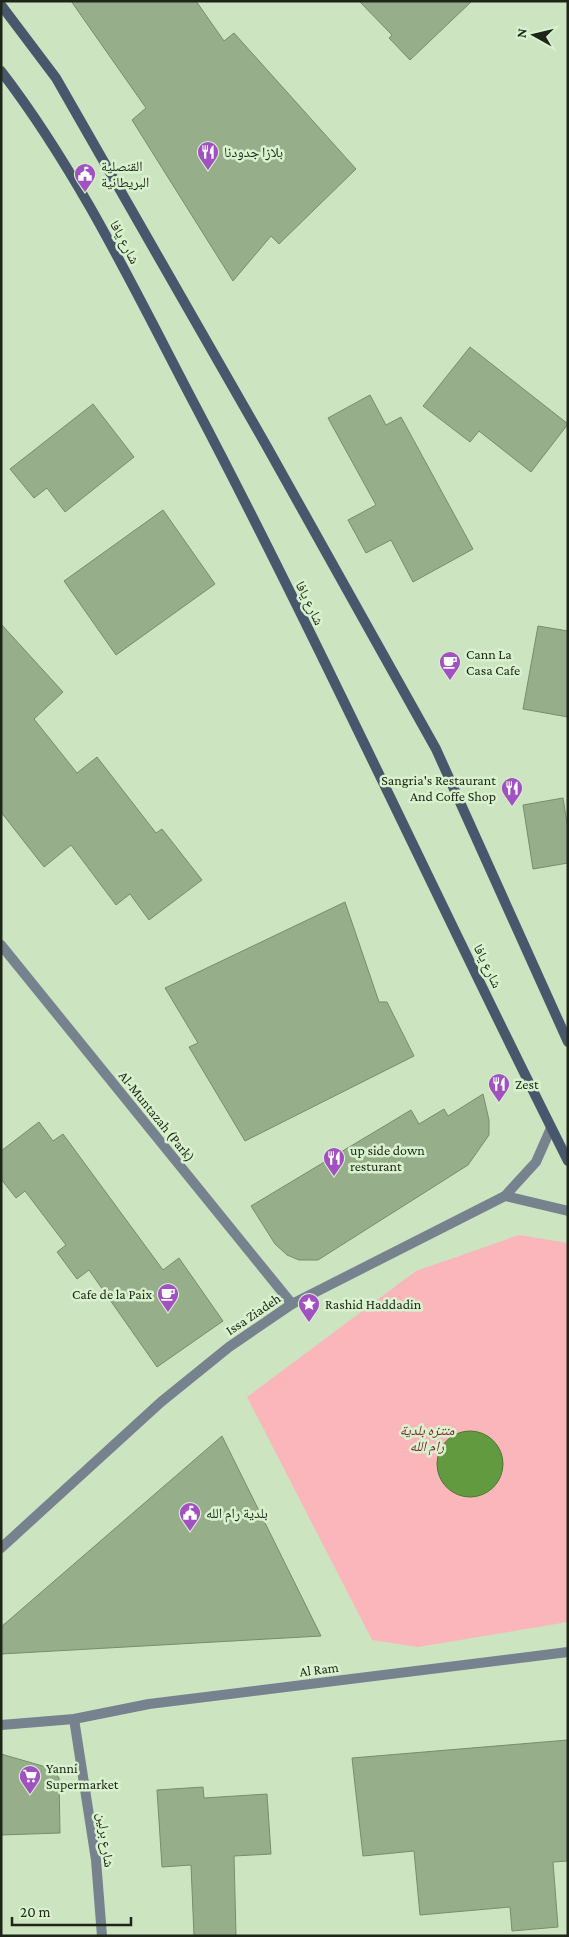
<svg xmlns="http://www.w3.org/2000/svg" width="569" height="1937" font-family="'Crimson Pro','Noto Naskh Arabic',serif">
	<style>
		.green { fill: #fab6ba }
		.water { fill: #629a3f; stroke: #4d7733 }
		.building { fill: #97ae8b; stroke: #778d6c }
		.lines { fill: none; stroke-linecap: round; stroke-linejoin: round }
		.minor { stroke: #77828f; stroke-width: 10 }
		.secondary { stroke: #48576b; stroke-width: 10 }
		.labels { text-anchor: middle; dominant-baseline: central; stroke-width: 5; stroke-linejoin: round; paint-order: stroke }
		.poi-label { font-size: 14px; fill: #1d2618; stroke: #d9f2cd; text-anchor: start }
		.street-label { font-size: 14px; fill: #1d2618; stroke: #d9f2cd }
		.park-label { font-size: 14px; font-style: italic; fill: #821f32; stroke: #d9f2cd }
	</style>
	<rect width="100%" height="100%" fill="#cce4c0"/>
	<path class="green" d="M519,1235L568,1243V1622L418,1647L372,1640L247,1397L416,1271Z"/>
	<circle class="water" cx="470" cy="1464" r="33"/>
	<g class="building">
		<path d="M71,1H196L224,41L234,33L356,169L279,244L271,236L233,281L132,120L146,108Z"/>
		<path d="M359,1H472L410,60L389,38L392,35Z"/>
		<path d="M470,347L568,424L531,472L479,431L470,442L423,406Z"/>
		<path d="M370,395L386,425L401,417L473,549L413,582L391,540L366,553L348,520L376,505L328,418Z"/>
		<path d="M93,404L134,457L65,512L47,488L34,498L10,469Z"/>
		<path d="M163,510L215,584L116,655L64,581Z"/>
		<path d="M1,624L63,692L34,719L77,773L97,757L156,833L162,829L202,880L149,920L130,894L116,905L71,845L44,867L1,812Z"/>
		<path d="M538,626L568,631V717L523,709Z"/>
		<path d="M563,798L568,830V863L533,869L523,805Z"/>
		<path d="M345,902L379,1002H387L414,1056L245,1141L189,1047L198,1043L165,988Z"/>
		<path d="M483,1094L489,1120V1135L468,1165L318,1260H299L287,1255L275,1244L251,1206L411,1110L419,1124L444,1109L448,1116Z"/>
		<path d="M39,1122L53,1141L63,1134L163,1270L179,1258L223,1321L157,1367L89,1270L77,1279L57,1252L66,1245L25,1191L16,1198L1,1179V1151Z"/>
		<path d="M222,1436L321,1636L1,1654V1627Z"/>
		<path d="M568,1740V1861L553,1862L558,1927L512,1931L510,1907L420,1915L414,1851L363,1856L352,1758Z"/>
		<path d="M1,1754L53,1769L59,1778L60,1833L1,1835Z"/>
		<path d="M203,1787L204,1798L267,1794L271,1854L234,1856L236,1936H194L191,1865L162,1867L157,1790Z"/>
	</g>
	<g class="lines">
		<g class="minor">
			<path d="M1,945L292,1304"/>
			<path d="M505,1196L536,1162L551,1128"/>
			<path d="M1,1548L161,1402L229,1347L292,1304L505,1196L568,1211"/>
			<path d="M74,1719L96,1860L102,1936"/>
			<path d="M1,1725L74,1719L149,1704L568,1652"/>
		</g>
		<g class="secondary">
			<path d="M1,5L56,78L266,445L436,749L568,1042"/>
			<path d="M1,71C80,174 136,293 196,407C326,655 442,911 568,1161"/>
		</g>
	</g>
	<defs>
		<g id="restaurant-pin" transform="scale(1.125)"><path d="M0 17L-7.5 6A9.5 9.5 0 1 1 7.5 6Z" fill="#a151c1" stroke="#d9f2cd"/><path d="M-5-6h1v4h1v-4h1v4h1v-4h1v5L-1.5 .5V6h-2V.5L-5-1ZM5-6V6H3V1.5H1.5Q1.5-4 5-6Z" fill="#fff"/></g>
		<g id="civic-pin" transform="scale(1.125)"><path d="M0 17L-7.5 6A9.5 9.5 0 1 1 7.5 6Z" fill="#a151c1" stroke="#d9f2cd"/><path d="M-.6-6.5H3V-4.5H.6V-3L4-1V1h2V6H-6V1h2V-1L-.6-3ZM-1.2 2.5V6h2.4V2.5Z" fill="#fff"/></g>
		<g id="cafe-pin" transform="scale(1.125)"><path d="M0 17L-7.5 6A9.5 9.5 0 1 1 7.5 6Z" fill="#a151c1" stroke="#d9f2cd"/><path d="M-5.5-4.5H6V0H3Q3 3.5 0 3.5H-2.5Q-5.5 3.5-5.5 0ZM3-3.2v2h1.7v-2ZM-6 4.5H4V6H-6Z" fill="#fff"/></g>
		<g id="sight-pin" transform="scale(1.125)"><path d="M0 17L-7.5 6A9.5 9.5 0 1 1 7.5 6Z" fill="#a151c1" stroke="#d9f2cd"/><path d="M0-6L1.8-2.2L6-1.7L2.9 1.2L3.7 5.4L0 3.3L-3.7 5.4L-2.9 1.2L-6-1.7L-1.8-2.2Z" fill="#fff"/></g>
		<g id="supermarket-pin" transform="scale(1.125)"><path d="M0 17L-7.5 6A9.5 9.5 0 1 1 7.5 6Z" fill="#a151c1" stroke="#d9f2cd"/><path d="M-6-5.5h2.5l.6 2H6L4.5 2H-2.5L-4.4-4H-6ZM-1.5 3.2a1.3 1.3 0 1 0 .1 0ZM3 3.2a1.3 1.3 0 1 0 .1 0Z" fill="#fff"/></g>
	</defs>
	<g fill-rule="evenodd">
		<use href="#restaurant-pin" x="208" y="152"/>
		<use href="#civic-pin" x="85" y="174"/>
		<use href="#cafe-pin" x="450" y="662"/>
		<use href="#restaurant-pin" x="512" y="788"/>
		<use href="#restaurant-pin" x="499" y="1084"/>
		<use href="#restaurant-pin" x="334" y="1158"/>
		<use href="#cafe-pin" x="168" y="1294"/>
		<use href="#sight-pin" x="309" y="1304"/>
		<use href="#civic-pin" x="190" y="1513"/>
		<use href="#supermarket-pin" x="30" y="1776"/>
	</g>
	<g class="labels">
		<g class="poi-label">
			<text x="224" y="152">بلازا جدودنا</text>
			<text x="101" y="166">القنصلية<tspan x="101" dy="16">البريطانية</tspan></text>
			<text x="466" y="654">Cann La<tspan x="466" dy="16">Casa Cafe</tspan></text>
			<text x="496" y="780" text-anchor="end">Sangria's Restaurant<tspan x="496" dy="16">And Coffe Shop</tspan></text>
			<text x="515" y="1084">Zest</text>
			<text x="350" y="1150">up side down<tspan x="350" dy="16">resturant</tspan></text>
			<text x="152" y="1294" text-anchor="end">Cafe de la Paix</text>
			<text x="325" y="1304">Rashid Haddadin</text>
			<text x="206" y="1513">بلدية رام الله</text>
			<text x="46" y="1768">Yanni<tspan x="46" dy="16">Supermarket</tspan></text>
		</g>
		<g class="street-label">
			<text transform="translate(125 242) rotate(62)">شارع يافا</text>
			<text transform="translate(310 603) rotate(64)">شارع يافا</text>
			<text transform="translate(488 966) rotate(64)">شارع يافا</text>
			<text transform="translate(157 1116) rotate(51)">Al-Muntazah (Park)</text>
			<text transform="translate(253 1314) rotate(-34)">Issa Ziadeh</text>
			<text transform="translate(319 1669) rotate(-7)">Al Ram</text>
			<text transform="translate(106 1840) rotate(82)">شارع برلين</text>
		</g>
		<g class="park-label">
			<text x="427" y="1430">منتزه بلدية<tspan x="427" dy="16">رام الله</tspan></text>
		</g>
	</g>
	<rect width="569" height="1937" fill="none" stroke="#1d2618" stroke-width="5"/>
	<g transform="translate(534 35) rotate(278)" stroke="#d9f2cd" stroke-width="4" paint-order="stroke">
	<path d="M0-4L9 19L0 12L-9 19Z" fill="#1d2618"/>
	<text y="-8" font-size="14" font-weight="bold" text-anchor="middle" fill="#1d2618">N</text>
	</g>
	<path d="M12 1917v8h119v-8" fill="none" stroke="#1d2618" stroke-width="2.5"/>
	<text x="20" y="1917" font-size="15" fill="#1d2618" stroke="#d9f2cd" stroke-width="4" paint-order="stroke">20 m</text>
</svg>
